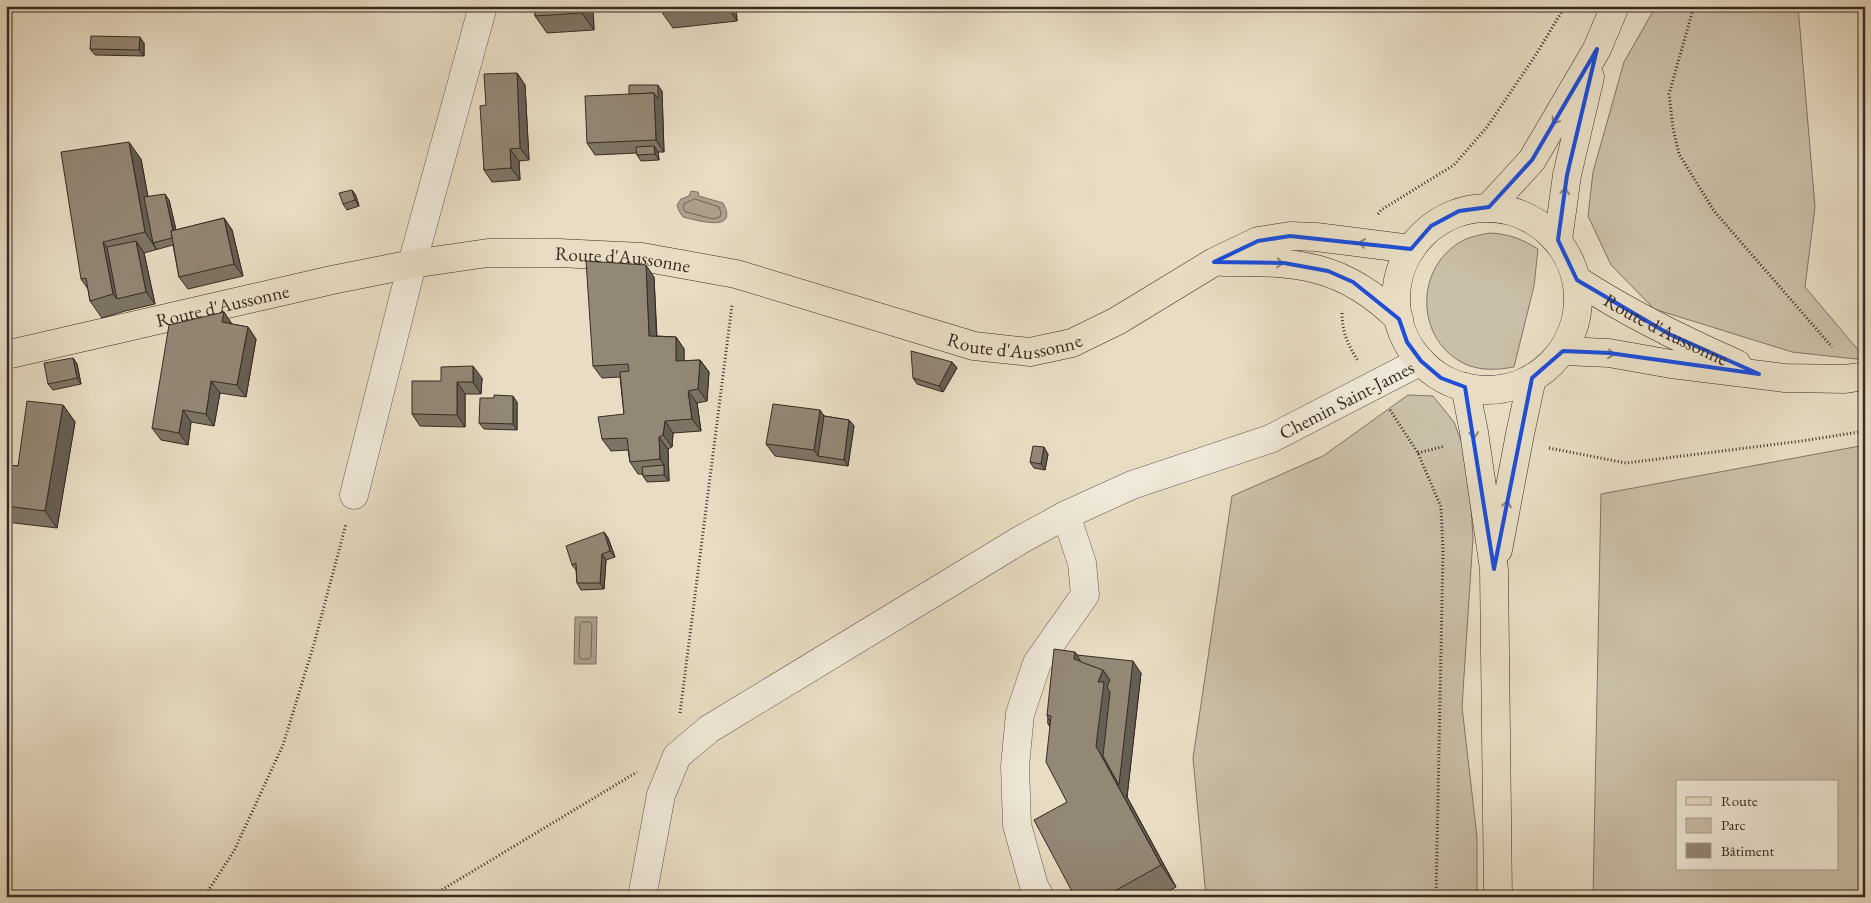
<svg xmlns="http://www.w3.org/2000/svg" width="1871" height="903" font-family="'EB Garamond',serif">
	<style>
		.green { fill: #cabfa8; stroke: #807465; fill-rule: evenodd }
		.water { fill: #aca08d; stroke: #7d7162 }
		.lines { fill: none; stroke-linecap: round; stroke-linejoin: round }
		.shore { stroke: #726558; stroke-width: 1 }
		.minor-casing { stroke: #63574a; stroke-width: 29 }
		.major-casing { stroke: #372a22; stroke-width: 29 }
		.path { stroke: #372a22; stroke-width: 3; stroke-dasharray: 1 2.5; stroke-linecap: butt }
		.minor { stroke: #f0e9d9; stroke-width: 28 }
		.major { stroke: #e8ddc4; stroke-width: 28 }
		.wall { fill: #7e7465; stroke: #372a22 }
		.shaded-wall { fill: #675e53; stroke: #372a22 }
		.building { fill: #938776; stroke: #372a22 }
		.oneway { stroke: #908473 }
		.marked { fill: none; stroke: #1d4ed8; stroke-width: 4; stroke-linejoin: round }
		.labels { text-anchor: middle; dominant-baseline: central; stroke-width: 4; stroke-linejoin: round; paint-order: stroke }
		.street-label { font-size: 19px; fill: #372a22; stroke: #f0e9d9 }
	</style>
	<rect width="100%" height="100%" fill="#e8ddc4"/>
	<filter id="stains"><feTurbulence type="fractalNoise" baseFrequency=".004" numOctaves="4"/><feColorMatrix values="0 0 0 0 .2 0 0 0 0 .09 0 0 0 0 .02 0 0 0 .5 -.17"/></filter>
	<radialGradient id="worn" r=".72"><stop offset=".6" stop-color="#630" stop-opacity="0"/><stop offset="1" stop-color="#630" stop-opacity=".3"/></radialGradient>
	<g class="green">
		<path d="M1656,6H1798L1815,207L1805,287L1865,358V360L1792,352L1654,309L1611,265L1588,216L1593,172L1624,62Z"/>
		<path d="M1490,233C1509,234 1522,239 1538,249L1534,286L1514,367C1497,370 1481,371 1465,364C1417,341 1414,273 1457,244C1467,237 1479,235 1490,233Z"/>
		<path d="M1408,395L1433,396L1454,422L1468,459L1473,538L1462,707L1477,837V897H1206L1193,758L1232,496L1323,456Z"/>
		<path d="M1865,445V897H1593L1601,494ZM1677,782H1837V869H1677Z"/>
	</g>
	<g class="water">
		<path d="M691,191L698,192L699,196L723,203C740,234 696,220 683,217L679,211L677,205L681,199L689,196Z"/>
		<path d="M575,617H597L596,664H574Z"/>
	</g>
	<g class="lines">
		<g class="shore">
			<path d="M695,199L719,207L721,213L720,217L713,219L686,212L683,208L684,204Z"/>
			<path d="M582,622H590L592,624L591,657L589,659H581L579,657L580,624Z"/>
		</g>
		<g class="minor-casing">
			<g id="minor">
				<path d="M354,495L412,264L483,6"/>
				<path id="s1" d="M642,897L661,795L677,756L709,729L1022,539L1066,515L1132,485L1270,439L1421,361"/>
				<path d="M1040,897L1034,886L1017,825L1015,766L1020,714L1037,663L1085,595L1082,563L1066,515"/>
			</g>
		</g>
		<g class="major-casing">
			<g id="major">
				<path d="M1489,207L1532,160L1597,49L1615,6"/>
				<circle cx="1487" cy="299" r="91"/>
				<path d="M1558,240L1567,175L1590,77"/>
				<path d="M1223,262C1296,261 1344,264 1399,319"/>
				<path id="s2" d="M1577,280C1629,314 1680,339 1737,364"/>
				<path d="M1563,351L1609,353L1671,364L1785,378L1845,379L1865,376"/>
				<path id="s3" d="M6,355L332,280L412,264L488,253H559L642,257L736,274L974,346L1030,352L1072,343L1117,321L1214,262L1258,241L1290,236L1316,237L1411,249"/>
				<path d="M1465,387L1474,432L1494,569L1498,897"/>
				<path d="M1498,550L1520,434L1532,378"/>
			</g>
		</g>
		<g class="path">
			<path d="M1694,6L1669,94L1673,128L1679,154L1714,211L1832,347"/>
			<path d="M1378,214L1381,210L1454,165L1487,127L1537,53L1565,6"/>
			<path d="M1342,313C1342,332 1348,345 1358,361"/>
			<path d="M1390,410L1418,453L1441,507L1443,551L1436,897"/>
			<path d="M1549,448L1626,463L1802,441L1865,431"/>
			<path d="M1418,453L1445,446"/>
			<path d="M680,713L732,305"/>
			<path d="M204,897L234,851L283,745L314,644L346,524"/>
			<path d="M430,897L637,772"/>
		</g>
		<use href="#minor" class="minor"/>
		<use href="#major" class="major"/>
	</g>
	<g class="wall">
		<path d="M535,6H593L594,30L547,33L535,16Z"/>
		<path d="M660,6H736L737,21L673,28L661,11Z"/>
		<path d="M144,43V56L95,55L90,49Z"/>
		<path d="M517,73L525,85L529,160L519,161L520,180L492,182L484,170L486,105Z"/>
		<path d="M662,91L664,152H658L659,160L641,161L637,155V153L595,155L587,143Z"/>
		<path d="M141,159L148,197L169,200L176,230L224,218L232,230L243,276L188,289L179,277L173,245L144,253L155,304L125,311L102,318L90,301L88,289L81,279Z"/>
		<path d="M352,190L356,196L359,206L347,210L343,204Z"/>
		<path d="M654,277L657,336L676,337L684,349V361L700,360L709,372L707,401L697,403L701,431L673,433L672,447L668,449L669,481L647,482L643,476L642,474H638L630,462L628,450L611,451L602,439L624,414L620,377L602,378L593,366Z"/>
		<path d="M224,312L232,324L248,327L256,339L246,397L220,393L214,426L191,422L188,445L161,440L152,428Z"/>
		<path d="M73,358L77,364L81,384L53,390L48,384Z"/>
		<path d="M952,362L957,368L943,392L917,384L913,378Z"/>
		<path d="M482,378L481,394H465V427L420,426L412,414L441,381Z"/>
		<path d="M517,402V430L484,429L479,423Z"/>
		<path d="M63,405L75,422L57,528L6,522V465L18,466Z"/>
		<path d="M820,410L824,416L849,420L854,426L848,466L775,456L766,444Z"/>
		<path d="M1048,454L1045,470L1034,468L1030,462Z"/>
		<path d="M604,532L608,538L615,557L606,560L604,589L581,590L577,583L576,570L572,565Z"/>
		<path d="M1077,655L1141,673L1127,797L1126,795L1176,887L1159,897H1075L1067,802L1050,727L1048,724V718L1047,715Z"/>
	</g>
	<g class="shaded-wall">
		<path d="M582,6H593L594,30L582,13Z"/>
		<path d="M727,6H736L737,21Z"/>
		<path d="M140,37L144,43V56L139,50Z"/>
		<path d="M517,73L525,85L529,160L520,148Z"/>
		<path d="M658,85L662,91L664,152L656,140L654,93Z"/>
		<path d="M129,142L141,159L156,242L153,243L157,250L145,232Z"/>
		<path d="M654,146L658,152L659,160L655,154Z"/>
		<path d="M510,149L519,161L520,180L511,168Z"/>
		<path d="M352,190L356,196L359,206L355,200Z"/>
		<path d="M165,194L169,200L179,243L175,237Z"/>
		<path d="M224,218L232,230L243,276L234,264Z"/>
		<path d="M136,241L144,253L155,304L146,292Z"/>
		<path d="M103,242L115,259L117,299L113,294Z"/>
		<path d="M646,265L654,277L657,348L649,336Z"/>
		<path d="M224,312L232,324L222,322Z"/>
		<path d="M248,327L256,339L246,397L237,385Z"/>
		<path d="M676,337L684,349V373L676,361Z"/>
		<path d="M73,358L77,364L81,384L77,378Z"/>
		<path d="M700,360L709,372L707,401L698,389Z"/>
		<path d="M952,362L957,368L943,392L939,386Z"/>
		<path d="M473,366L482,378L481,394L473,382Z"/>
		<path d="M211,381L220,393L214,426L206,414Z"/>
		<path d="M457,382L465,394V427L457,415Z"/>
		<path d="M688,391L697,403L701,431L692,419Z"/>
		<path d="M513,396L517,402V430L513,424Z"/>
		<path d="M63,405L75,422L57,528L45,511Z"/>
		<path d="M183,410L191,422L188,445L179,433Z"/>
		<path d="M820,410L828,422L818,456L814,450Z"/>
		<path d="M849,420L854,426L848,466L844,460Z"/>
		<path d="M665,421L673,433L672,447L663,435Z"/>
		<path d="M659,437L668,449L669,481L664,475V465L660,459Z"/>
		<path d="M1044,447L1048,454L1045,470L1041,464Z"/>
		<path d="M604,532L608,538L615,557L610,551Z"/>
		<path d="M602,554L606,560L604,589L600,583Z"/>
		<path d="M1075,652L1089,672L1074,659Z"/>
		<path d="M1133,661L1141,673L1127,797L1126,795L1176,887L1161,865L1096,746L1098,682L1103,670Z"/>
	</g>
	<g class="building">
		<path d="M535,6H582V13L535,16Z"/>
		<path d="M660,6H703L661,11Z"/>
		<path d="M91,36L140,37L139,50L90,49Z"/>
		<path d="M517,73L520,148L510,149L511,168L484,170L480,106L486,105L484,74Z"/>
		<path d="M629,85H658V99L654,93L629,94Z"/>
		<path d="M654,93L656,140L587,143L585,96Z"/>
		<path d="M129,142L145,232L103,242L113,294L90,301L86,278L81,279L61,152Z"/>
		<path d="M654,146L655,154L637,155L636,147Z"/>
		<path d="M352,190L355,200L343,204L339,193Z"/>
		<path d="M165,194L173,231H171L172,238L153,243L144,197Z"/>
		<path d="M224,218L234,264L179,277L171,231Z"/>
		<path d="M136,241L146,292L117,299L107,247Z"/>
		<path d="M586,261L646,265L649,336L676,337V361L700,360L698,389L688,391L692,419L665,421L663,435L659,437L660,459L630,462L627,438L602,439L598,417L624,414L620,372L629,371L628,364L593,366Z"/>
		<path d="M224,312L222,322L248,327L237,385L211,381L206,414L183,410L179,433L152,428L169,325Z"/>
		<path d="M911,351L952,362L939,386L913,378Z"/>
		<path d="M73,358L77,378L48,384L44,363Z"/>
		<path d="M473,366V382H457V415L412,414V381H441V367Z"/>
		<path d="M494,395L513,396V424L479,423L480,398H494Z"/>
		<path d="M27,401L63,405L45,511L6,506V465L18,466Z"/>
		<path d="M773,404L820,410L814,450L766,444Z"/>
		<path d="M824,416L849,420L844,460L818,456Z"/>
		<path d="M1033,446L1044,447L1041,464L1030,462Z"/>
		<path d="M664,465V475L643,476L642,467Z"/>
		<path d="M604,532L610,551L602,554L600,583H577L576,563L572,565L566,546Z"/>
		<path d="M1054,649L1075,652L1074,659L1103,670L1098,682H1104L1096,746L1161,865L1104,897H1075L1034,820L1067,802L1046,762L1051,716L1047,715Z"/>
		<path d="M1077,655L1133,661L1119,785L1103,756L1110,692L1107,687L1110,680L1103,670L1081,662Z"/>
		<path d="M1048,718L1050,721V725L1048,724Z"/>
	</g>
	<defs><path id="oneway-chevron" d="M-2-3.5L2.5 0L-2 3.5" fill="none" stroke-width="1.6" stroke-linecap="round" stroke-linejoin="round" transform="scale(1.25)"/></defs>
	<g class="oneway">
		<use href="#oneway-chevron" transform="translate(1555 121) rotate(121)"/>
		<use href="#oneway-chevron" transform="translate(1565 191) rotate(-82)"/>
		<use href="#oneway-chevron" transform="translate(1362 243) rotate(-172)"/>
		<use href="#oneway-chevron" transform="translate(1280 263) rotate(5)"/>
		<use href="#oneway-chevron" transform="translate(1611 354) rotate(7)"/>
		<use href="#oneway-chevron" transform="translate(1474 435) rotate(83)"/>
		<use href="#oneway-chevron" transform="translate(1507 504) rotate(-79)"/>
	</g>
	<path class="marked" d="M1597,49L1567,175L1558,240L1577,280L1669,334L1759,374L1609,353L1563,351L1532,378L1494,569L1465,387L1441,378L1421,361L1407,342L1399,319L1353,282L1328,271L1284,263L1214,262L1258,241L1290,236L1411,249L1431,226L1459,211L1489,207L1532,160Z"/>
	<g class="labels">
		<g class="street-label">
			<text stroke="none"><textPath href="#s3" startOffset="628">Route d'Aussonne</textPath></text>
			<text stroke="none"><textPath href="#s3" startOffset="222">Route d'Aussonne</textPath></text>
			<text stroke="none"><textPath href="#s2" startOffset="102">Route d'Aussonne</textPath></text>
			<text stroke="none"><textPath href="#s3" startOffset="1032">Route d'Aussonne</textPath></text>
			<text stroke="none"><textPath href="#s1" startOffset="908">Chemin Saint-James</textPath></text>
		</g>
	</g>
	<rect width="1871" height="903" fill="none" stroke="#e8ddc4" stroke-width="25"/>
	<rect x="8" y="8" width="1856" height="888" fill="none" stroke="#372a22" stroke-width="2.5"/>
	<rect x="12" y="12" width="1846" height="878" fill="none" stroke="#372a22"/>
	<rect x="1676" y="780" width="162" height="90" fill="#f0e9d9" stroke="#a69d90"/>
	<rect x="1686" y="797" width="25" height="8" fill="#e8ddc4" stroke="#a69d90"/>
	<text x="1721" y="806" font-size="15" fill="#372a22">Route</text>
	<rect x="1686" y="818" width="25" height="15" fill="#cabfa8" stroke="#a69d90"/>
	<text x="1721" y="830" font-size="15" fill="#372a22">Parc</text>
	<rect x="1686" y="843" width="25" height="15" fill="#938776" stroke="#a69d90"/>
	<text x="1721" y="856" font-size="15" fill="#372a22">Bâtiment</text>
	<rect width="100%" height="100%" filter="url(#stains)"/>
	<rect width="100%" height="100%" fill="url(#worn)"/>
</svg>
